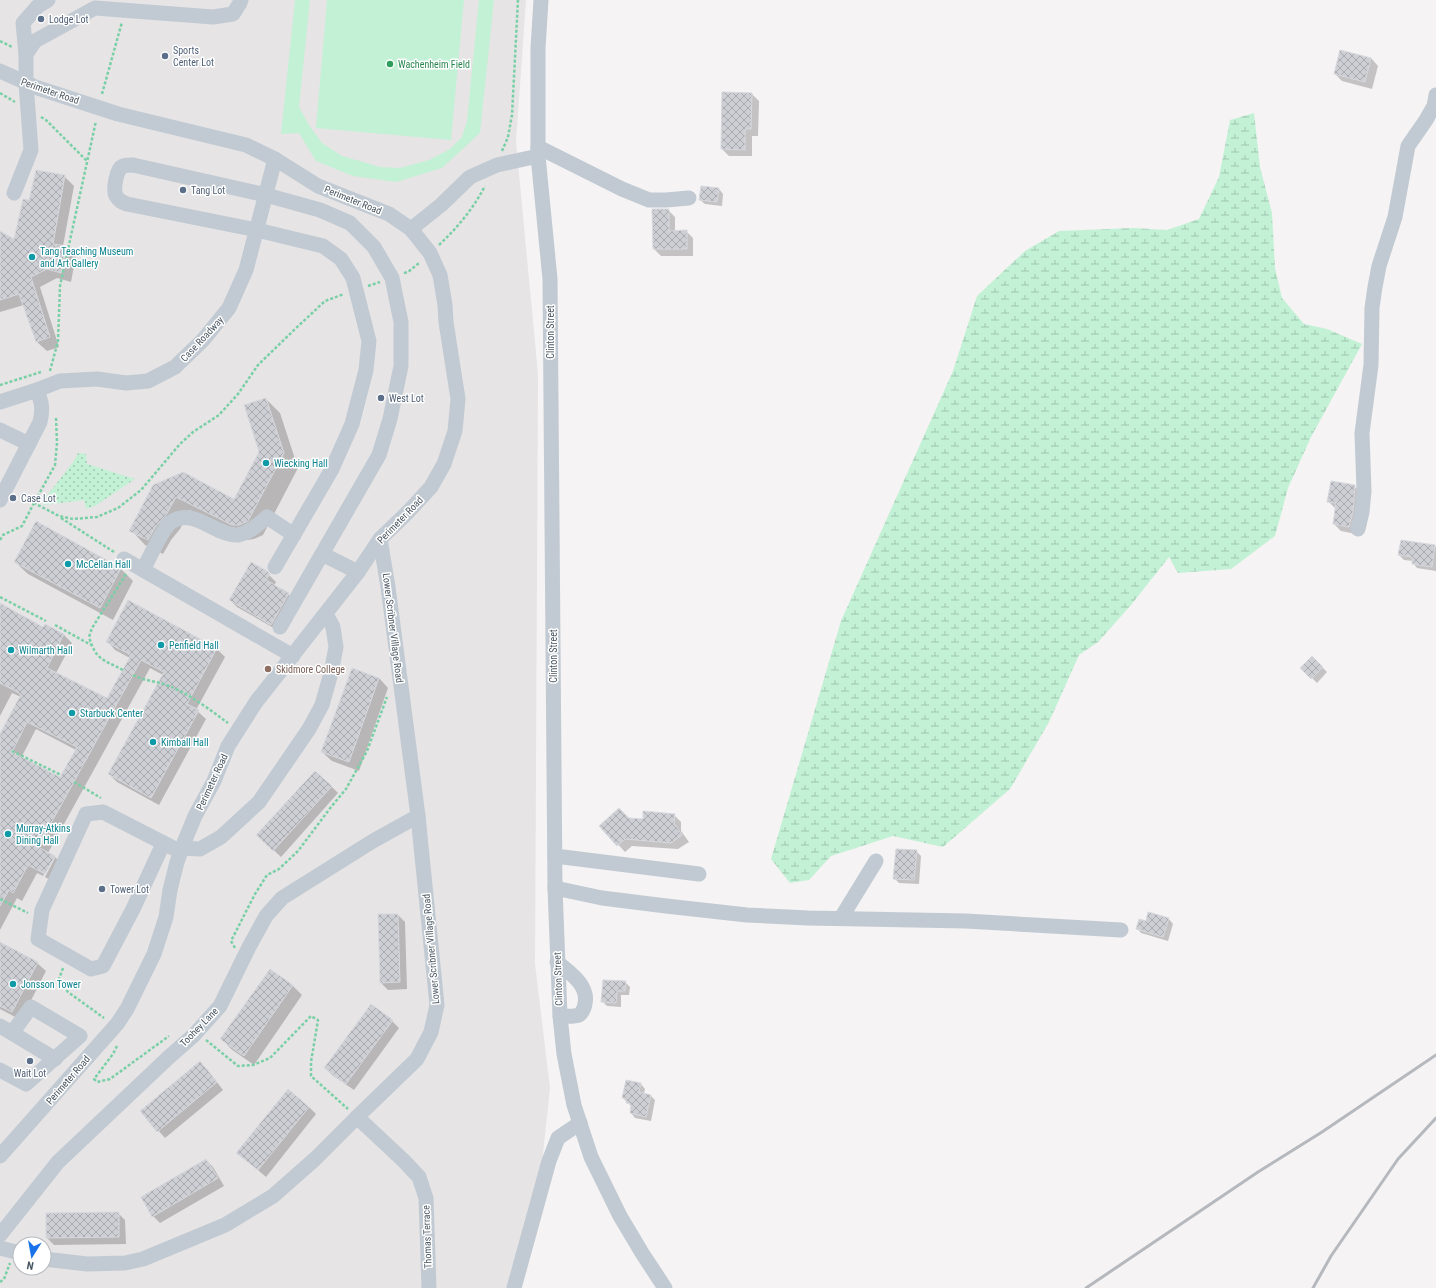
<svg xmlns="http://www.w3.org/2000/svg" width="1436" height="1288" font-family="'Roboto Condensed',sans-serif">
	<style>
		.education { fill: #e6e4e5; fill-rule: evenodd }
		.grass { fill: #c3f1d5 }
		.wetland { fill: url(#wetland-marsh) }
		.garden { fill: url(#garden-dots) }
		.shadow { fill: #0003; fill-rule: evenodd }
		.building { fill: url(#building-cross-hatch); stroke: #d7d9de; fill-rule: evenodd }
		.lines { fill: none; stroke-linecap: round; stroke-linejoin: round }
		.path { stroke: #7ad0a6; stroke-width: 2.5; stroke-dasharray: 3 2; stroke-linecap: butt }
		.minor { stroke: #c1cad2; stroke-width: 15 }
		.rail { stroke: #b5b8bd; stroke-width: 3 }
		.service-dot { fill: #5c6f8a; stroke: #fff; stroke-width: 1.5 }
		.leisure-dot { fill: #2e9e5b; stroke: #fff; stroke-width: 1.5 }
		.culture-dot { fill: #0f9aa8; stroke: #fff; stroke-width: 1.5 }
		.education-dot { fill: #8d6e63; stroke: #fff; stroke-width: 1.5 }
		.labels { text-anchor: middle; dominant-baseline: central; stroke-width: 3; stroke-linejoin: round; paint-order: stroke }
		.service-label { font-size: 10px; fill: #4e5e75; stroke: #fff; text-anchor: start }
		.leisure-label { font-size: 10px; fill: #27864d; stroke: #fff; text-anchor: start }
		.street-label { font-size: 10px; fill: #4a5661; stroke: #fff }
		.culture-label { font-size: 10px; fill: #0d838f; stroke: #fff; text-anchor: start }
		.education-label { font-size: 10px; fill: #785e54; stroke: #fff; text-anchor: start }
	</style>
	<defs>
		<pattern id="wetland-marsh" width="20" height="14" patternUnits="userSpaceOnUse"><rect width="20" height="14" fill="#c3f1d5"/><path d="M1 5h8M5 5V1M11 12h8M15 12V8" fill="none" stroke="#a0c6b0"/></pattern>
		<pattern id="garden-dots" width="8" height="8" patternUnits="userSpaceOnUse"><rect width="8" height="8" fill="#c3f1d5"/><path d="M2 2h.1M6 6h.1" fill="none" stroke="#a0c6b0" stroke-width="1.8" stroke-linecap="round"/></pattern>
		<pattern id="building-cross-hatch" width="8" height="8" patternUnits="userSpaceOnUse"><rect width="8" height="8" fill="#cdcfd5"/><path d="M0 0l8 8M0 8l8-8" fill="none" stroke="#a8abb0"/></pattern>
	</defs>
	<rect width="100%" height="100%" fill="#f5f3f3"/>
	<path class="education" d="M0,0H526L516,142L538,374L535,964L550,1088L538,1201L512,1288H0ZM20,1244H44V1268H20Z"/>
	<g class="grass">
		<path d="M295,0H310L299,107L309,125L322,143L342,156L363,162L380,167L400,168L429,160L450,149L462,137L467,121L479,0H494L480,133L442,168L396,182L353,176L316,161L299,133L281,134Z"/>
		<path d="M327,0H464L451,140L316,128Z"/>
	</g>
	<path class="wetland" d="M1254,113L1260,167L1272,213L1275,268L1282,298L1304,324L1327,329L1362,344L1311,437L1288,488L1275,536L1231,569L1178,573L1169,557L1131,605L1098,642L1079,655L1049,722L1010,789L943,847L893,836L831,856L809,880L790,883L771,859L841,621L953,371L977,296L1025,251L1059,231L1133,228L1167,230L1199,219L1219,177L1230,120Z"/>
	<path class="garden" d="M78,453L86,454L87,464L135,479L95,506L86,509L84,500L44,505L42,502L74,461Z"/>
	<g class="shadow">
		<path d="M1371,58L1378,66L1372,89L1342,81L1335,74Z"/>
		<path d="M752,94L759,101L758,136H752V156H729L722,149Z"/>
		<path d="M64,176L74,186L63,246L67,247L76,256L71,282L57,278L40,287L59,347L47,351L37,342L24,305L0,312V233L15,241L29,201Z"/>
		<path d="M719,189L723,194L722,206L705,204L700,200Z"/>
		<path d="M668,210L675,217V231H686L693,238V256H661L654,249Z"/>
		<path d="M266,399L280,413L298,468L263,535L254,539L247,540L190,510L180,529L171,540L163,554L145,545L131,530L154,486L234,500L260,452Z"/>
		<path d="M1354,486L1361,493L1356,534L1341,531L1334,524L1335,508L1328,501Z"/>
		<path d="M36,523L121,569L133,581L113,620L28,574L15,562Z"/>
		<path d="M1434,546L1436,547V571L1417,568L1413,563V561L1404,560L1399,555Z"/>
		<path d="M266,572L276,582L274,586L288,594L295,601L279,631L237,607L230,600Z"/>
		<path d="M0,605L44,628L45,625L64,635L72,643L56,673L108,700L130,658L115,650L107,641L217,649L225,657L196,710L206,719L159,805L117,782L109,774L163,675L150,668L48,853L55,857L63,865L54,882L45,877L55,858H53L43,876L37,873L22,901L17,898L0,930V736L21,697L12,693L0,716ZM36,729L76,750L61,778L21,758Z"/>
		<path d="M1312,657L1327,672L1317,683L1302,668Z"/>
		<path d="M352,669L379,678L388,688L359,771L332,761L322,752Z"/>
		<path d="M331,786L338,793L281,857L265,842Z"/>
		<path d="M674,815L681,822V831L689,842L678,849L632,846L625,852L601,826L629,819L643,821Z"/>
		<path d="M916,851L921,856L919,884L899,883L894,878Z"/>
		<path d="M1149,913L1169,919L1173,924L1168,941L1141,933L1137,928L1146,922Z"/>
		<path d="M398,915L405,922L407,989L388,990L381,983Z"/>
		<path d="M0,944L37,963L46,971L21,1020L0,1009Z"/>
		<path d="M270,970L293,986L302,995L254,1065L231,1049L222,1039Z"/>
		<path d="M625,982L630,987L629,995H621V1007L607,1006L602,1001Z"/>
		<path d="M392,1021L399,1028L354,1090L332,1075L325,1068Z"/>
		<path d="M207,1069L223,1090L165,1138L141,1111Z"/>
		<path d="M627,1081L641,1084L645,1089L644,1094L651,1096L655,1100L651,1121L635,1118L631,1113L632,1107L623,1098Z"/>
		<path d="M309,1107L316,1114L266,1177L238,1153Z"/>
		<path d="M206,1160L213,1167L224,1186L160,1223L153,1216L142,1198Z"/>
		<path d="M118,1213L125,1220L126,1244L54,1245L47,1238Z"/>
	</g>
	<g class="building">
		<path d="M1340,50L1371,58L1365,82L1334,74Z"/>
		<path d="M722,92L752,93L751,129H745V150L721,149Z"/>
		<path d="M36,170L65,175L53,244L67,246L61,273L47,269L31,277L50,337L36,342L19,294L0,300V231L14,239L23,199L29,200Z"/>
		<path d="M701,186L719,188L717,202L699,200Z"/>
		<path d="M652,209H669V231L687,230V249H653Z"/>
		<path d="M266,398L284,453L248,521L239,525H232L176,497L166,515L156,526L148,540L129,531L153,485L183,472L234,499L259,452L244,405Z"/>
		<path d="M1331,481L1355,485L1353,511L1349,527L1333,524L1336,503L1327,502Z"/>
		<path d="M36,521L121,568L100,608L14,562Z"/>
		<path d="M1401,540L1435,545L1432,567L1412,564V557L1398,555Z"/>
		<path d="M251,562L267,571L270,574L266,580L289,593L271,625L229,600Z"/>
		<path d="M128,600L217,648L187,704L199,710L151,798L108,774L164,672L141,660L38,847L55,856L45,874L28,865L13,893L9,890L0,906V734L21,694L0,683V603L43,627L45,624L64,634L47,668L107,698L131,655L106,642ZM27,722L77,747L60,777L12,752Z"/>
		<path d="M1312,656L1323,667L1311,679L1300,668Z"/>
		<path d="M352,668L379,678L349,762L321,752Z"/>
		<path d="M315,771L332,786L273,851L256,835Z"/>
		<path d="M619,808L629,818L643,819V811L675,814L674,823L682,835L671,843L625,839L617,846L599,826Z"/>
		<path d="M896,849L917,850L914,880L893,879Z"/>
		<path d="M1148,912L1169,918L1163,937L1136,929L1139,919L1146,921Z"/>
		<path d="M378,914H398L400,982L380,983Z"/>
		<path d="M0,942L38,962L12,1012L0,1006Z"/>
		<path d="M270,969L293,985L244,1056L220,1039Z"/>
		<path d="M603,980L626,981L625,991H617L616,1003L601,1002Z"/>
		<path d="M371,1004L393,1020L346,1084L324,1068Z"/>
		<path d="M200,1061L217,1082L157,1132L140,1111Z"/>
		<path d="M626,1080L641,1083L639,1092L651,1095L646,1117L630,1113L631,1104L626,1103L627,1099L622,1098Z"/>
		<path d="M288,1089L309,1107L258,1170L236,1153Z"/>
		<path d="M206,1159L218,1178L152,1217L141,1197Z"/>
		<path d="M119,1212V1237L46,1238V1213Z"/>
	</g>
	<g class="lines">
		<g class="path">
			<path d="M0,41L12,47"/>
			<path d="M0,93L15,102"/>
			<path d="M102,94L122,22"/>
			<path d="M41,117L46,120L87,161"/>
			<path d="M502,151L508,137L512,115L518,0"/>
			<path d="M439,245C458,227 473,209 485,186"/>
			<path d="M404,273L408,272L419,263"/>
			<path d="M368,286L380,282"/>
			<path d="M50,371L58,341L60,286L96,121"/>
			<path d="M0,385L41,372"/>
			<path d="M56,418L57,443L55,465L34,503L59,516L73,519L97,517L118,508L141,490L180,444L193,432L219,415L238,394L258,365L294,330L325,301L344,294"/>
			<path d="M61,518L114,552"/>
			<path d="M0,540L3,535L22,526L34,503"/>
			<path d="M0,597L46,621"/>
			<path d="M55,625L91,645"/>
			<path d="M123,670C102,659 96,660 89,637L92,628L126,574"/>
			<path d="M133,675C144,681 157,681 169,686C190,694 210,710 228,723"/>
			<path d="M12,751L61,775"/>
			<path d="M74,782L101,798"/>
			<path d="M0,899L28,913"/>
			<path d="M235,948L231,941L255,894L267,875L279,869L298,851L331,807L346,789L367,751L387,697"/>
			<path d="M63,968L59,979L68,992L104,1018"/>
			<path d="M206,1040L238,1066L253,1065L270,1058L311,1016L318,1020L311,1062V1076L348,1109"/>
			<path d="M117,1046L113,1054L94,1079L97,1082L110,1079L169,1036"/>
			<path d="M0,1282L4,1279L10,1263"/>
		</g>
		<g class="minor">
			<path d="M541,0L538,48V156L550,279L555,888L560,1016L564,1054L574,1105L591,1157L620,1216L642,1253L665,1288"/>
			<path d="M26,54L23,23L38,6L48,0"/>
			<path d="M0,71L38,88L118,114L246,145L275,159L318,186L389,214L411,229L430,253L440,275L445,305L446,322L458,399L455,431L444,464L431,487L408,512L380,539L358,572L256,702L228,746L214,781L195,816L183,845L177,862L170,890L166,917L154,954L127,1009L117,1024L0,1156"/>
			<path d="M538,147L622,189L649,200H666L689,198"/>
			<path d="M14,193L31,150L26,83V54L35,41L95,8L213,17L233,14L240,3L241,0"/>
			<path d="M411,229L441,205L470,177L497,165L538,156"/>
			<path d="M0,402L37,390L60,381L97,379L126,383L148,381L175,367L203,340L229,308L246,270L275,159"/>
			<path d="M0,430L29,444"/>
			<path d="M0,500L40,422C43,409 42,403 37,390"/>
			<path d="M1358,529L1362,512L1364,491L1362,433L1371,365L1372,308L1375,287L1379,266L1395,217L1408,146L1426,120L1434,106L1436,95"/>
			<path d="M124,559L293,656"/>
			<path d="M275,567L332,469L352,424L366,370L369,341L353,278L341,259L323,246L257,230L127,204C122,202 119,201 116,196C113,190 116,169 123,166C126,165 130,165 133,165L266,195L320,210L350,223L374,247L392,278L401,322V366L390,419L379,455L322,554"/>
			<path d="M143,570C149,559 162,529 171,522C193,506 217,537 238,535C249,533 259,524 267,517L294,535"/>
			<path d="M280,627L322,554L358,572"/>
			<path d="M163,844L133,909L103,966L91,969L38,939L42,910L86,814L103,812L181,852"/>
			<path d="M182,848L200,849L221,837L259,802L309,729L322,705L331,673L336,647L333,627L326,614"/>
			<path d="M555,856L699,874"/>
			<path d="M555,888L602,898L666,906L747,915L808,918L966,921L1121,930"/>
			<path d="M841,918L876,861"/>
			<path d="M557,962C570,973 589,985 585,1004C584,1009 583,1012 579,1015C574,1017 565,1016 560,1016"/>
			<path d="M0,1026L12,1033L31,1007L80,1036L26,1084L0,1070"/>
			<path d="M12,1033L55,1059"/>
			<path d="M357,1117L404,1161L419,1177L426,1198L429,1288"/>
			<path d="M0,1235L58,1162L169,1057L194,1035L220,1006L249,947L266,916L282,898L373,841L418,816"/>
			<path d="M0,1248L20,1253"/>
			<path d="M44,1259L87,1264L125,1263L143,1259L225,1225L273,1196L315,1159L357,1117L417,1059L431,1032L437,1005L418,816L388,587L380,539"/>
			<path d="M514,1288L549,1161L558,1138L580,1123"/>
		</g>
		<g class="rail">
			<path d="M1086,1288L1258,1172L1322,1132L1436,1055"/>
			<path d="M1313,1288L1331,1256L1398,1159L1436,1118"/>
		</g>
	</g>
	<g class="service-dot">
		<circle cx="41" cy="19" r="4"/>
		<circle cx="165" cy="56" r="4"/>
		<circle cx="183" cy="190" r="4"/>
		<circle cx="381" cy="398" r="4"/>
		<circle cx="13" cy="498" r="4"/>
		<circle cx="102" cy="889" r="4"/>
		<circle cx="30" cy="1061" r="4"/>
	</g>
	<circle class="leisure-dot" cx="390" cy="64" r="4"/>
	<g class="culture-dot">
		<circle cx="32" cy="257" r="4"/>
		<circle cx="266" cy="463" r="4"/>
		<circle cx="68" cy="564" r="4"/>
		<circle cx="161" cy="645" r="4"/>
		<circle cx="11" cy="650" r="4"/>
		<circle cx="72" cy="713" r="4"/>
		<circle cx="153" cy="742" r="4"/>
		<circle cx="8" cy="834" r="4"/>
		<circle cx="13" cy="984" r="4"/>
	</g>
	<circle class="education-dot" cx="268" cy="669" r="4"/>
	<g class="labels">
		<g class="service-label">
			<text x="49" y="19">Lodge Lot</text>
			<text x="173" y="50">Sports<tspan x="173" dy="12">Center Lot</tspan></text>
			<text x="191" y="190">Tang Lot</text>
			<text x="389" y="398">West Lot</text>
			<text x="21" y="498">Case Lot</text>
			<text x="110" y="889">Tower Lot</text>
			<text x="30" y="1073" text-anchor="middle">Wait Lot</text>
		</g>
		<g class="leisure-label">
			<text x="398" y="64">Wachenheim Field</text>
		</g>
		<g class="street-label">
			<text transform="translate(50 91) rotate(19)">Perimeter Road</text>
			<text transform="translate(353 200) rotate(22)">Perimeter Road</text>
			<text transform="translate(550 332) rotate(-90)">Clinton Street</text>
			<text transform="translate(202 339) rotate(-47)">Case Roadway</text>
			<text transform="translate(400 520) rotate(-46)">Perimeter Road</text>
			<text transform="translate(393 628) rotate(83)">Lower Scribner Village Road</text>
			<text transform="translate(553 656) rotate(-90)">Clinton Street</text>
			<text transform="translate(212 782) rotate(-65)">Perimeter Road</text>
			<text transform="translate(431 949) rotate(-95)">Lower Scribner Village Road</text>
			<text transform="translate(558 979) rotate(-92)">Clinton Street</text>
			<text transform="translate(199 1027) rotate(-46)">Toohey Lane</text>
			<text transform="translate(68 1080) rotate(-49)">Perimeter Road</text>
			<text transform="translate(427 1237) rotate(-92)">Thomas Terrace</text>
		</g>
		<g class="culture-label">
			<text x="40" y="251">Tang Teaching Museum<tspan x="40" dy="12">and Art Gallery</tspan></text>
			<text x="274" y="463">Wiecking Hall</text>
			<text x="76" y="564">McCellan Hall</text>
			<text x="169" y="645">Penfield Hall</text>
			<text x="19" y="650">Wilmarth Hall</text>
			<text x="80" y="713">Starbuck Center</text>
			<text x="161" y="742">Kimball Hall</text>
			<text x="16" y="828">Murray-Atkins<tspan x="16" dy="12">Dining Hall</tspan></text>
			<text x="21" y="984">Jonsson Tower</text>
		</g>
		<g class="education-label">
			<text x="276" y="669">Skidmore College</text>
		</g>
	</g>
	<g transform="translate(32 1256) rotate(191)"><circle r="19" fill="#ffffff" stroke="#b7bbc0"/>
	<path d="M0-3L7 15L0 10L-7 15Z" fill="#1a73e8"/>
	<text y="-6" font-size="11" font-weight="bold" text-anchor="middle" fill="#4a5661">N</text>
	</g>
</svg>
